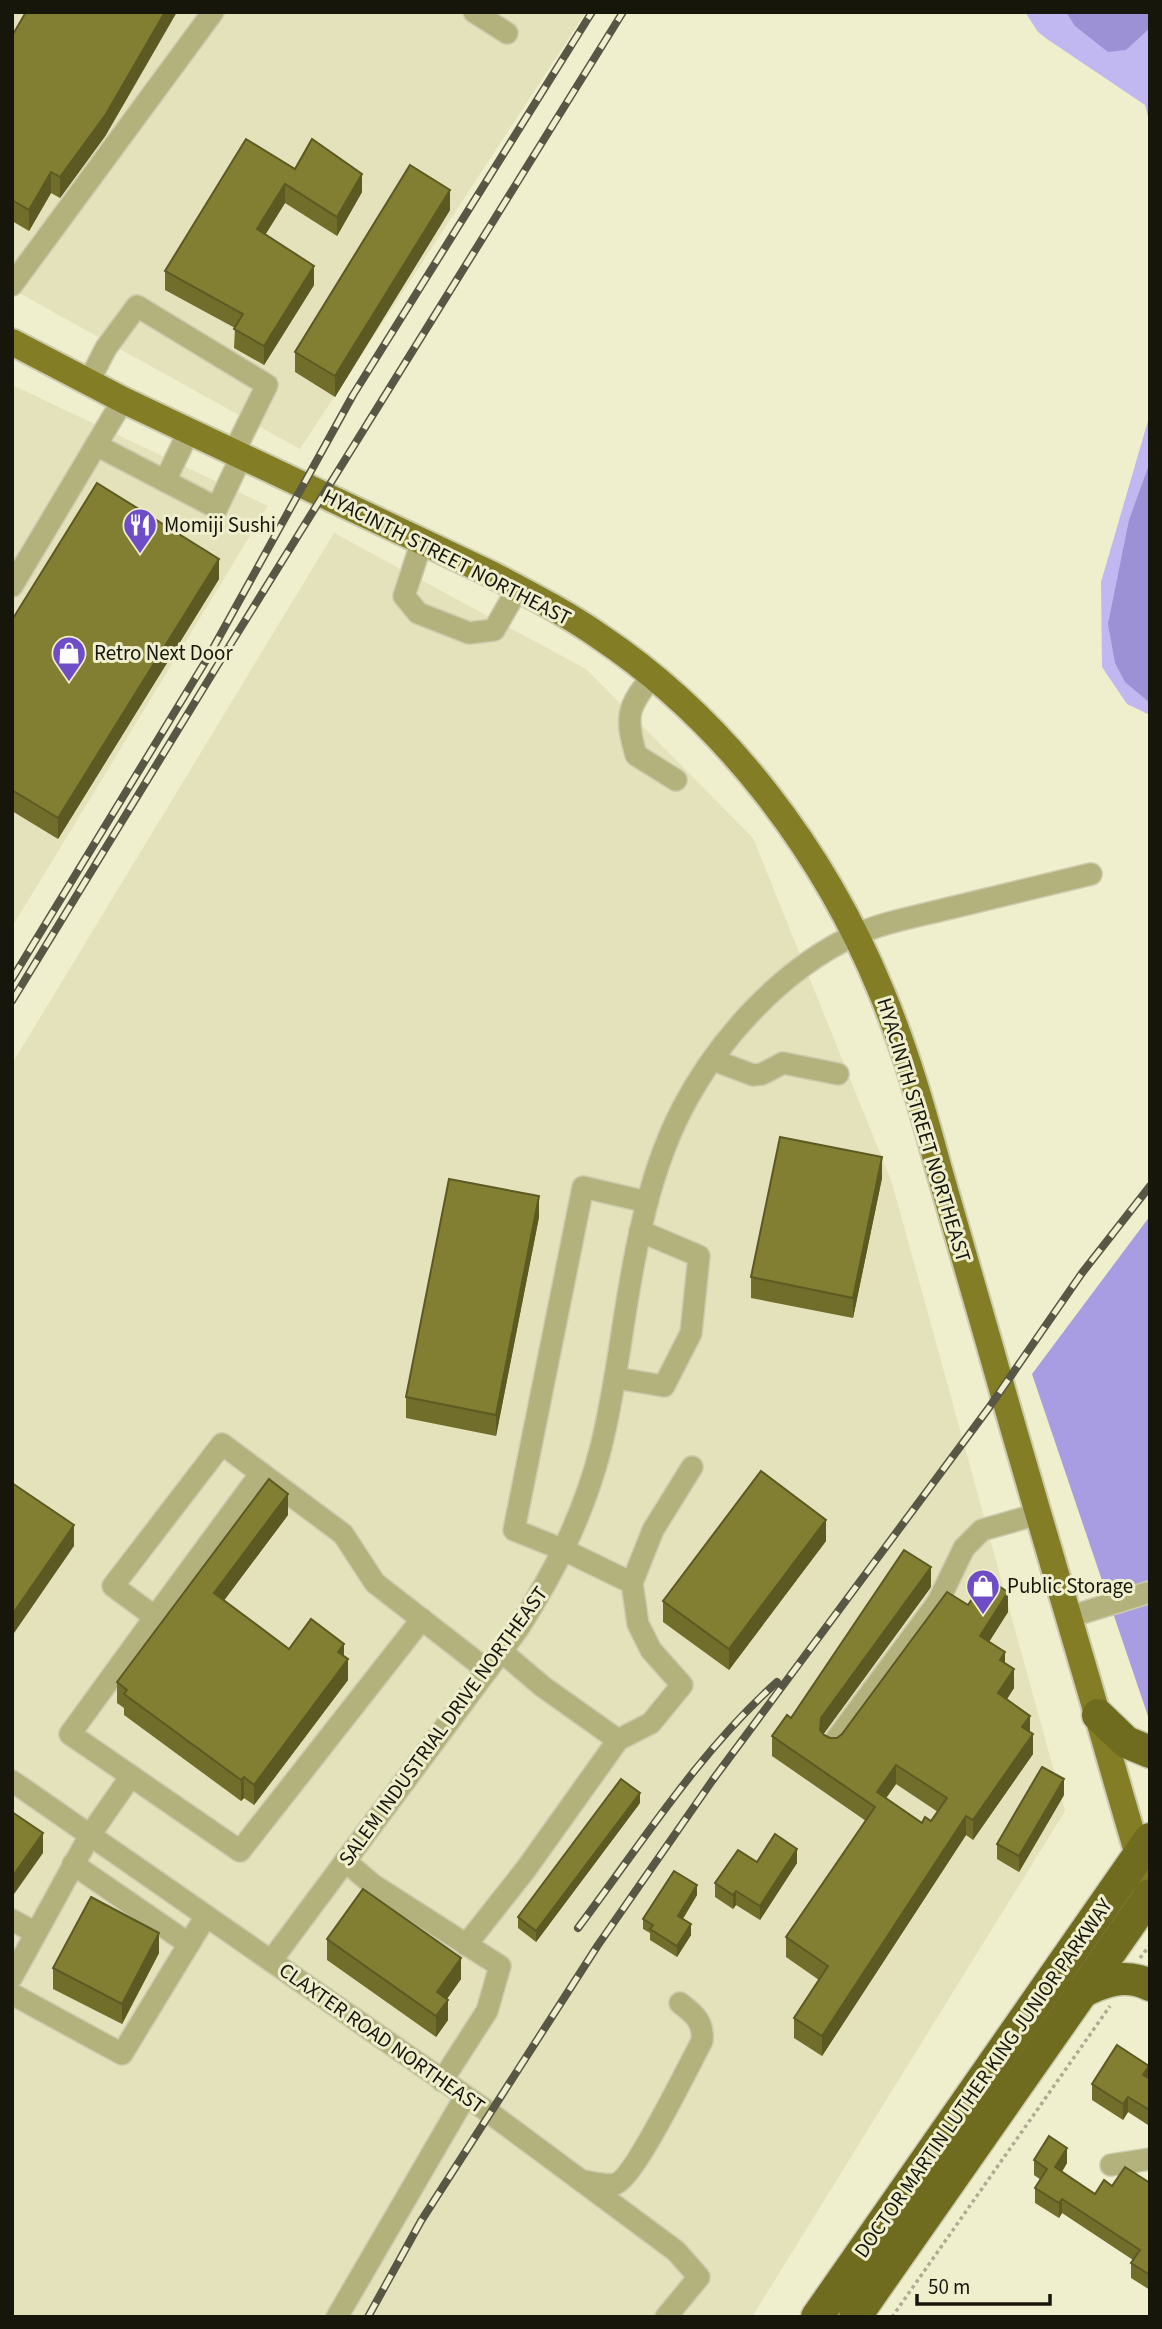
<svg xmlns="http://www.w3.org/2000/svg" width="1162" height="2329" font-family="'Source Sans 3',sans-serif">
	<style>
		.built { fill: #e3e2ba }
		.green { fill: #c1b8f2 }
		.forest { fill: #a89de2 }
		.water { fill: #9c91d5 }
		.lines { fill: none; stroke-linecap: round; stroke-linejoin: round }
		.minor-casing { stroke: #cccbae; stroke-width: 24 }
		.major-casing { stroke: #cccbae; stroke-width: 30 }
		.highway-casing { stroke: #cccbae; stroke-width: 35 }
		.path { stroke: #adac92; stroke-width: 3.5; stroke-dasharray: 3.5 3.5; stroke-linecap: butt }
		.minor { stroke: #b3b17c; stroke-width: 21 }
		.major { stroke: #837e25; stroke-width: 26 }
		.highway { stroke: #6f6b1f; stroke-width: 32 }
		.rail-casing { stroke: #585746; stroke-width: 8 }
		.rail { stroke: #efeecd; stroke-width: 5; stroke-dasharray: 16; stroke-linecap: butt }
		.wall { fill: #716d2b; fill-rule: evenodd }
		.shaded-wall { fill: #5c5923 }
		.building { fill: #837f32; stroke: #5c5923; stroke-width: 2; fill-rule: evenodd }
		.labels { text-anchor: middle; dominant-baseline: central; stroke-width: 6; stroke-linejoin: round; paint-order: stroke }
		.poi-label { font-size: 21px; fill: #17160b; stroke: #efeecd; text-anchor: start }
		.street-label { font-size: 21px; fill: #17160b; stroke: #efeecd }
	</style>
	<rect width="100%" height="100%" fill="#efeecd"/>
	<g class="built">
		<path d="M12,12H586L300,449L12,289Z"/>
		<path d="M12,385L268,506L12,927Z"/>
		<path d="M334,533L586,669L753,838L892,1183L1065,1811L752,2317H12V1064Z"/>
	</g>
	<g class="green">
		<path d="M1025,12H1150V124L1145,105L1047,39L1038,32Z"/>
		<path d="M1150,414V715L1127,704L1102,667L1101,582Z"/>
	</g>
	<path class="forest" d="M1150,1216V1722L1032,1374Z"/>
	<g class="water">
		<path d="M1066,12H1150V28L1126,50L1108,52L1075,26Z"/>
		<path d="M1150,462V703L1125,682L1115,663L1108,624L1129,520Z"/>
	</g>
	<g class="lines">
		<g class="minor-casing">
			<g id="minor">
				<path d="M474,12L507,33"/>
				<path d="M12,285L213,12"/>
				<path d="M88,383L106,348L137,306L267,385L234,452"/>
				<path d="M96,445L217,508L242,455"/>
				<path d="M165,481L189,431"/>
				<path d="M422,541L404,596L418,613L469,633L494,630L518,588"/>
				<path d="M12,586L123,400"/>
				<path d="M652,677C627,707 625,717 636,755L676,780"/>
				<path d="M713,1060L753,1075L762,1074L783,1063L838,1074"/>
				<path d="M616,1378L664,1386L691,1333L699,1256L640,1231"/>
				<path d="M261,1473L155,1617L113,1586L222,1444L343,1534L375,1583L487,1670"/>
				<path d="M632,1583L653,1530L692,1467"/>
				<path d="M1069,1617L1150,1592"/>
				<path d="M618,1740L651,1723L682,1685L651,1650L638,1624L632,1583L564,1550L514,1530L583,1187L647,1202"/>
				<path d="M832,1745L938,1602L964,1548L982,1530L1038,1514"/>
				<path d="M131,1776L240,1851L422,1619"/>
				<path d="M12,1781L490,2113L676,2251L699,2277L666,2317"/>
				<path d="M345,1861L372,1884L500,1966L487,2011L442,2081"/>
				<path d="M73,1864L189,1944"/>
				<path d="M12,1920L36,1933"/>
				<path d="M466,1945L526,1869L618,1740L542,1686L501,1651"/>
				<path d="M271,1961L518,1629C555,1571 584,1514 601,1447C619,1375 624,1300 641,1228C650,1187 663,1146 682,1109C719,1038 782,969 855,935C882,923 913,917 942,910C991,898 1041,886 1091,874"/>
				<path d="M12,1977L90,1835L131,1776L70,1734L155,1617"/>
				<path d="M12,1994L122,2054L206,1916"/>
				<path d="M1111,2165L1150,2159"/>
				<path d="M582,2181C592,2182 605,2186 615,2184C634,2179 690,2063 702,2041C704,2021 694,2014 680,2003"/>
				<path d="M337,2317L465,2097"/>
			</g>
		</g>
		<g class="major-casing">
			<path id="major" d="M12,342L123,400L493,575C529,594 566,613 599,636C726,721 824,852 881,991C905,1048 922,1107 938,1166C956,1227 973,1289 991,1350C1025,1471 1061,1590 1096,1710C1114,1772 1131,1833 1150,1894"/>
		</g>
		<g class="highway-casing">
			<g id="highway">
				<path d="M1098,1715L1126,1742L1150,1752"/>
				<path d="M1080,1993C1103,1981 1125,1973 1150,1985"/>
				<path d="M817,2317L1150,1839"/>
				<path d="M855,2317L1150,1895"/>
			</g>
		</g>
		<g class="path">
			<path d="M1140,1958L1150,1945"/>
			<path d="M892,2317L1110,2006"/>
		</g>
		<use href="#minor" class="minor"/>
		<use href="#major" class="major"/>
		<use href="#highway" class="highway"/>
		<g class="rail-casing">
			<g id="rail">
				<path d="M12,979L207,659L353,395L592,12"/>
				<path d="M12,1001L217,666L623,12"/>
				<path d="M578,1928C642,1843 698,1753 777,1682"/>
				<path d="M368,2317L421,2221L598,1945L712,1781L988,1409L1082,1273L1150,1186"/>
			</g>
		</g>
		<use href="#rail" class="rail"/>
	</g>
	<g class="wall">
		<path d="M12,36L106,135L60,198L51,193L29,231L12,221Z"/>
		<path d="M295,169L362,192L337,236L285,203L265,235L314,285L264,365L234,348L235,328L165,290V271Z"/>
		<path d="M450,210L335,397L295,372V352Z"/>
		<path d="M219,579L58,839L12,811V620Z"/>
		<path d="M882,1178L853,1318L751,1298V1277Z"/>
		<path d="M539,1217L496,1436L406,1418V1397Z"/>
		<path d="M288,1515L224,1600L289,1649L344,1657L348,1680L254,1805L244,1798L241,1801L124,1715V1708L117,1703V1682Z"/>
		<path d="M826,1541L729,1670L663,1622V1601Z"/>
		<path d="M931,1587L823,1735L830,1738H837L842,1734L968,1605L1008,1612L989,1642L1005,1663L1014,1688L1007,1699L1030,1732L1033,1754L973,1840L966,1835L822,2056L794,2038V2018L819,1980L786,1957V1937L866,1821L772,1756V1736ZM896,1784L938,1812L931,1821L922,1823L886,1798Z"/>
		<path d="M1064,1795L1019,1872L997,1859V1844Z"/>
		<path d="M640,1803L536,1942L518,1928V1917Z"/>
		<path d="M757,1862L797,1863L760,1920L736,1905L733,1909L715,1897V1883Z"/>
		<path d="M697,1895L683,1919L691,1935L677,1957L650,1940V1933L643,1929V1919Z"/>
		<path d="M327,1939L461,1979L447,1999L448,2020L436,2037L327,1960Z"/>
		<path d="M159,1953L122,2024L53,1989V1968Z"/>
		<path d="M1149,2066L1148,2125L1128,2112L1123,2120L1092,2100V2084Z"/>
		<path d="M1034,2160L1067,2163L1062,2172L1095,2194L1112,2186L1150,2183V2290L1131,2278V2263L1133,2260L1062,2213L1059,2218L1035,2203V2188L1041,2180L1034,2175Z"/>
	</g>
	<g class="shaded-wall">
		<path d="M165,12H177L106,135L60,198V177Z"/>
		<path d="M51,172V193L29,231V210Z"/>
		<path d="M362,174V192L337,236V217Z"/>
		<path d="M285,184V203L257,248V229Z"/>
		<path d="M450,190V210L335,397V376Z"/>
		<path d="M314,266V285L264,365V346Z"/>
		<path d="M219,559V579L58,839V818Z"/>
		<path d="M882,1157V1178L853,1318V1298Z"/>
		<path d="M539,1196V1217L496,1436V1415Z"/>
		<path d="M288,1494V1515L214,1614V1593Z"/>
		<path d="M826,1520V1541L729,1670V1649Z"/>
		<path d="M74,1525V1546L12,1636V1615Z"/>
		<path d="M931,1567V1587L821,1737L820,1730L821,1718Z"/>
		<path d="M1008,1592V1612L980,1656V1636Z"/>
		<path d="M344,1644V1663L348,1659V1680L254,1805V1785Z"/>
		<path d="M1005,1652V1672L1000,1660Z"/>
		<path d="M1014,1669V1688L998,1713V1693Z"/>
		<path d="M1030,1716V1735L1022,1727Z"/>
		<path d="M1033,1734V1754L973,1840V1820Z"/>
		<path d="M896,1765V1784L877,1811V1792Z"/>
		<path d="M244,1777V1798L241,1801V1780Z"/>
		<path d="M1064,1779V1795L1019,1872V1856Z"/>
		<path d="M640,1793V1803L536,1942V1931Z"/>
		<path d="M966,1816V1835L822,2056V2036Z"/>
		<path d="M43,1833V1853L12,1897V1877Z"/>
		<path d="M797,1849V1863L760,1920V1906Z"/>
		<path d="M697,1885V1895L678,1926V1916Z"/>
		<path d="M736,1891V1905L733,1909V1895Z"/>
		<path d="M691,1924V1935L677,1957V1946Z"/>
		<path d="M159,1933V1953L122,2024V2004Z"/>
		<path d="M461,1958V1979L437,2013V1992Z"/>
		<path d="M448,2000V2020L436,2037V2016Z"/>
		<path d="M1149,2066V2082L1143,2075Z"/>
		<path d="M1128,2097V2112L1123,2120V2104Z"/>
		<path d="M1150,2106V2122L1148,2125V2109Z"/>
		<path d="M1067,2148V2163L1055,2182V2167Z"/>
		<path d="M1062,2199V2213L1059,2218V2203Z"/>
	</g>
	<g class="building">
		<path d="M26,12H165L106,114L60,177L51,172L29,210L12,200V36Z"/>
		<path d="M246,139L295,169L312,139L362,174L337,217L285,184L257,229L314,266L264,346L234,329L243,314L165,271Z"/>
		<path d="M410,165L450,190L335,376L295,352Z"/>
		<path d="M97,483L219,559L58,818L12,790V620Z"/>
		<path d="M780,1137L882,1157L853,1298L751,1277Z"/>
		<path d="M449,1179L539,1196L496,1415L406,1397Z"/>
		<path d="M761,1471L826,1520L729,1649L663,1601Z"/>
		<path d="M269,1479L288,1494L214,1593L289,1649L311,1619L344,1644L338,1652L348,1659L254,1785L244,1777L241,1780L124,1694L127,1690L117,1682Z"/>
		<path d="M12,1483L74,1525L12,1615Z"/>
		<path d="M904,1550L931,1567L821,1718L820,1730L824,1735L830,1738H837L842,1734L947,1592L968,1605L986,1578L1008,1592L980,1636L1005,1652L1000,1660L1014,1669L998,1693L1030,1716L1022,1727L1033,1734L973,1820L966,1816L822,2036L794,2018L828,1966L786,1937L875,1807L772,1736L787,1715L791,1718ZM896,1765L947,1798L931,1821L925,1817L922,1823L877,1792Z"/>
		<path d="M1042,1767L1064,1779L1019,1856L997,1844Z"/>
		<path d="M621,1779L640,1793L536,1931L518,1917Z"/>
		<path d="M12,1812L43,1833L12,1877Z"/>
		<path d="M775,1834L797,1849L760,1906L736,1891L733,1895L715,1883L738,1850L757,1862Z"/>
		<path d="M674,1871L697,1885L678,1916L691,1924L677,1946L650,1929L653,1925L643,1919Z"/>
		<path d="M363,1889L461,1958L437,1992L448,2000L436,2016L327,1939Z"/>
		<path d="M91,1897L159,1933L122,2004L53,1968Z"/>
		<path d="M1117,2045L1149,2066L1143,2075L1150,2079V2106L1148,2109L1128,2097L1123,2104L1092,2084Z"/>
		<path d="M1049,2136L1067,2148L1055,2167L1095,2194L1104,2180L1112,2186L1125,2167L1150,2183V2275L1131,2263L1140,2250L1062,2199L1059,2203L1035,2188L1047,2169L1034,2160Z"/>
	</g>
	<defs>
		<g id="restaurant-pin" transform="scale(1.75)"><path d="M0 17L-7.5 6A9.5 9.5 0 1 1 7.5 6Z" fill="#6e4dc6" stroke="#efeecd"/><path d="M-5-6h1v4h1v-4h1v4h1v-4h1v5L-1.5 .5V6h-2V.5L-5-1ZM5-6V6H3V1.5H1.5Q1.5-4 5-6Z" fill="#fff"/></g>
		<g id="shop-pin" transform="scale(1.75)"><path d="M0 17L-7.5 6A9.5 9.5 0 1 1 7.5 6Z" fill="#6e4dc6" stroke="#efeecd"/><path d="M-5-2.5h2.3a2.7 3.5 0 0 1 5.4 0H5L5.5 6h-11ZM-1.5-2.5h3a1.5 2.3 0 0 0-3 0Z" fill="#fff"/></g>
	</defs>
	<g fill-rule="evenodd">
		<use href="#restaurant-pin" x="140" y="525"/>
		<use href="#shop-pin" x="69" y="653"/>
		<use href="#shop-pin" x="983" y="1586"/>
	</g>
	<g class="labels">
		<g class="poi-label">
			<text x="164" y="525">Momiji Sushi</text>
			<text x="94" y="653">Retro Next Door</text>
			<text x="1007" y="1586">Public Storage</text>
		</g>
		<g class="street-label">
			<text transform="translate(447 557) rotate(27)">HYACINTH STREET NORTHEAST</text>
			<text transform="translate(924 1130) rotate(73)">HYACINTH STREET NORTHEAST</text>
			<text transform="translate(443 1726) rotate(-54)">SALEM INDUSTRIAL DRIVE NORTHEAST</text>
			<text transform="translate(382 2038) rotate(35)">CLAXTER ROAD NORTHEAST</text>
			<text transform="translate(983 2078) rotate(-55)">DOCTOR MARTIN LUTHER KING JUNIOR PARKWAY</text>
		</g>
	</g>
	<rect width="1162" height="2329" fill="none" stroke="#17160b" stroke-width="28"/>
	<path d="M917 2294v10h133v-10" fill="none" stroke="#17160b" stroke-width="3.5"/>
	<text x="928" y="2294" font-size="21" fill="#17160b" stroke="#efeecd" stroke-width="5" paint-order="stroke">50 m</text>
</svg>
